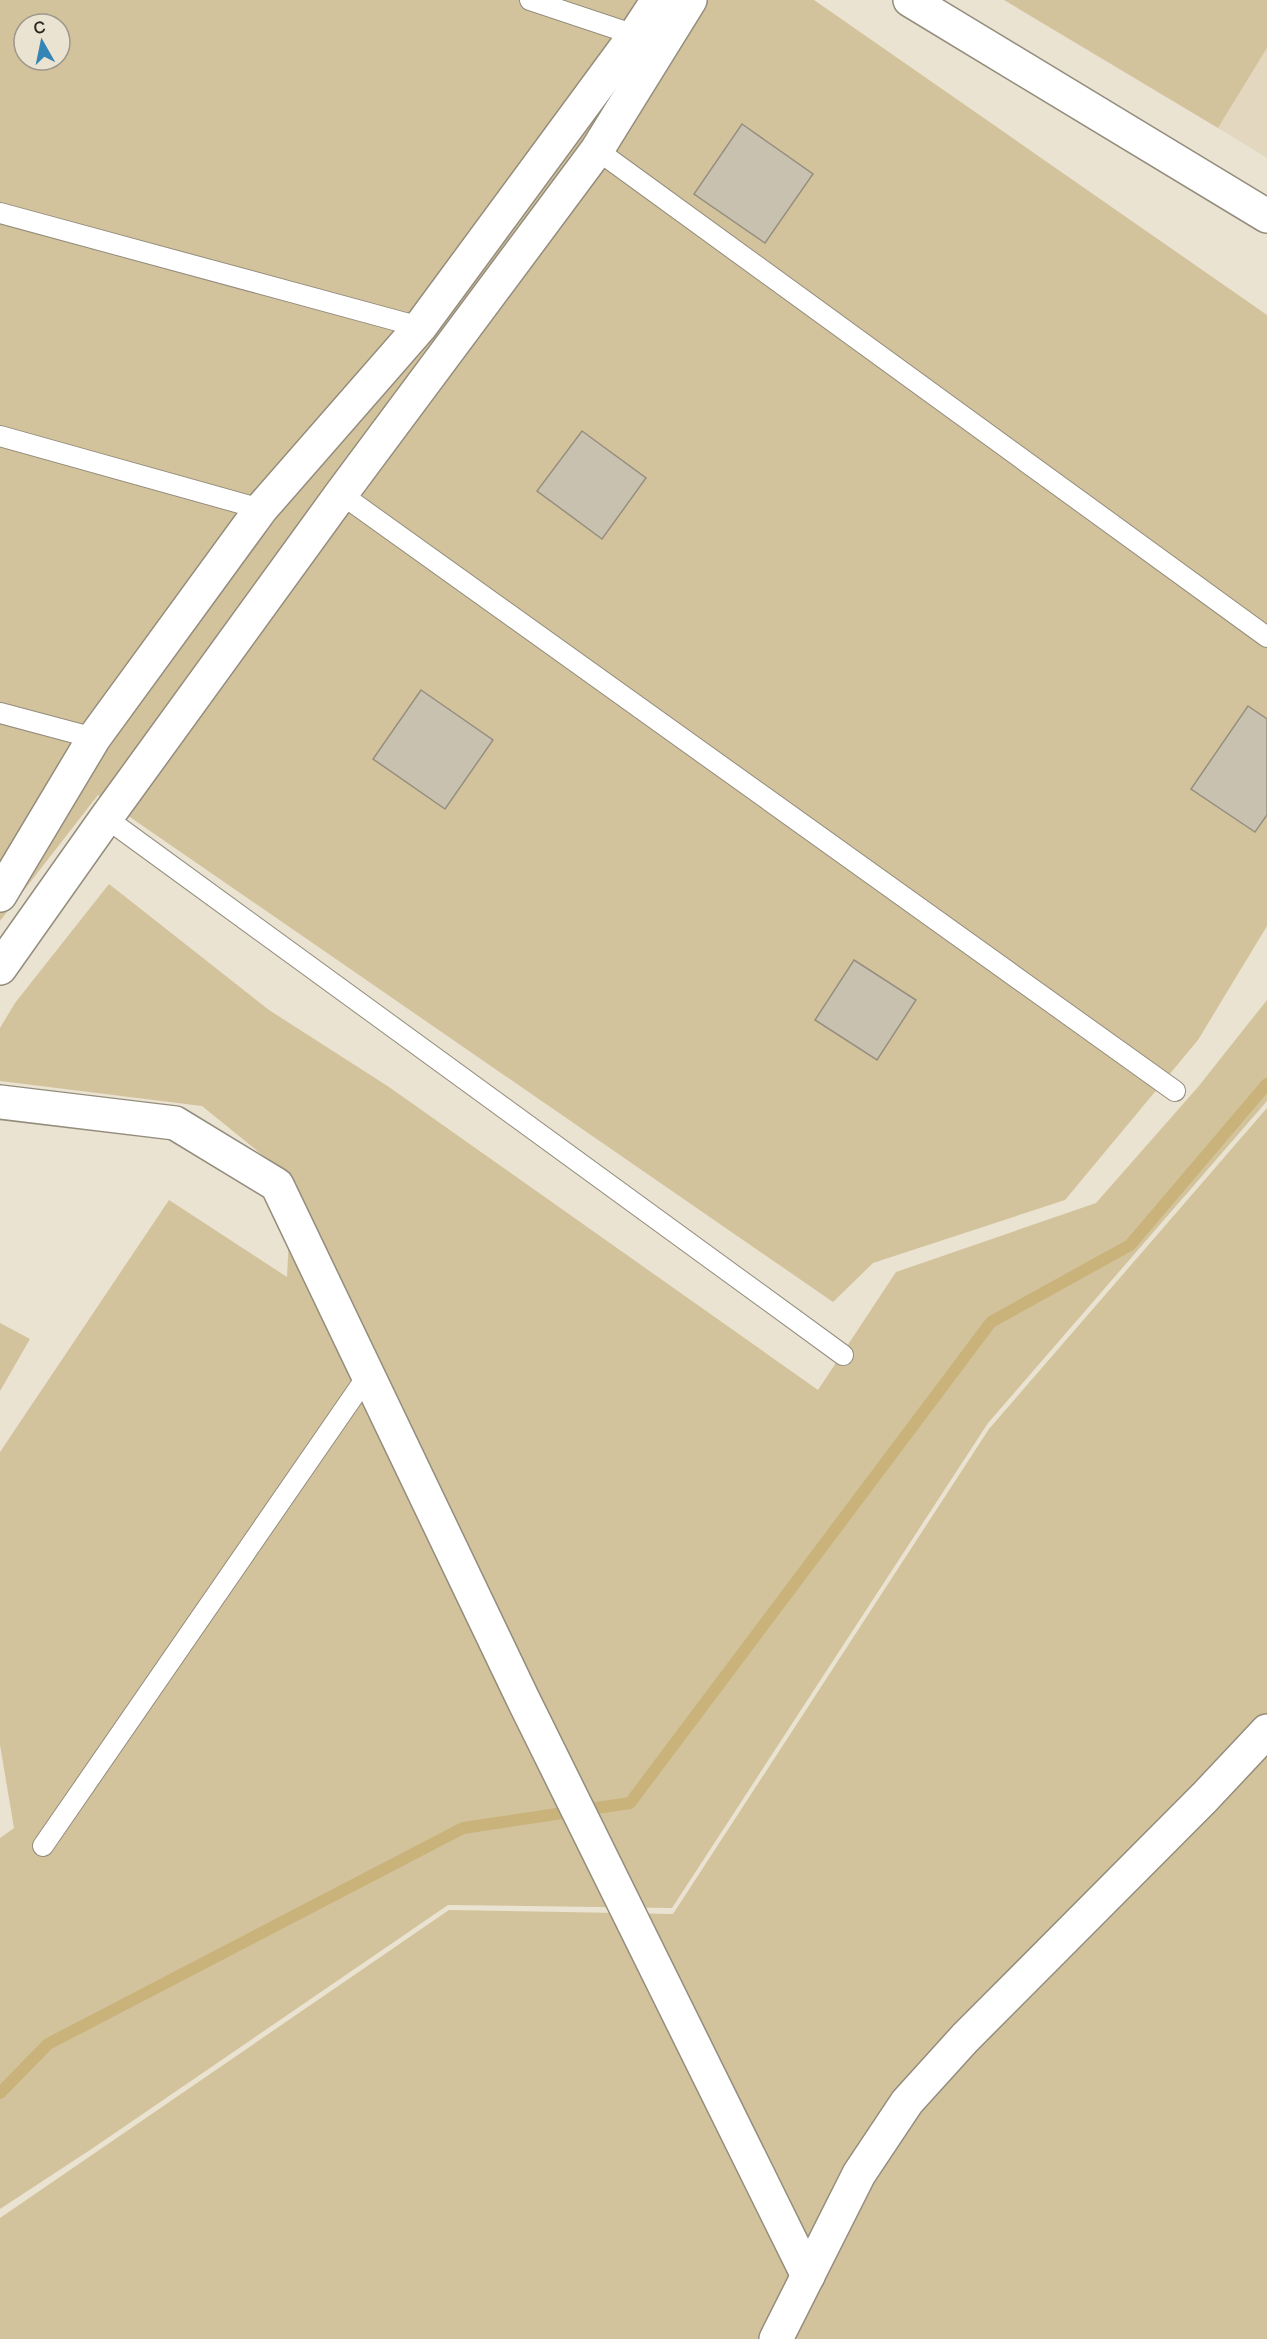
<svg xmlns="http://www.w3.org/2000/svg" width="1267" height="2339" font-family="Manrope,sans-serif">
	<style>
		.built { fill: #e3d8bf }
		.green { fill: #d3c39c; fill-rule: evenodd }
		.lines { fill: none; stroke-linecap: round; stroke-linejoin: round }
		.stream { stroke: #c9b37b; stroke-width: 12 }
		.building { fill: #c8c1b0; stroke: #968f7f; stroke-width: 1.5 }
		.lane-casing { stroke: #948d7d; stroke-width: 22 }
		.street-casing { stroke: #948d7d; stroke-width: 36 }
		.lane { stroke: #fff; stroke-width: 20 }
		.street { stroke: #fff; stroke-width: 33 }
	</style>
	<rect width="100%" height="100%" fill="#eae3d1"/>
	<path class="built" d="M1267,48V158L1218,128Z"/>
	<g class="green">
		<path d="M0,0H814L1267,315V926L1198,1040L1065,1200L873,1263L833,1302L98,795L0,921ZM24,24H60V60H24Z"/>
		<path d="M1004,0H1267V48L1218,128Z"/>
		<path d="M109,884L269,1010L389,1087L818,1390L896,1272L1096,1203L1198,1087L1267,1000V1101L988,1423L672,1908L448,1905L93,2148L0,2209V1838L14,1828L0,1745V1452L169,1200L287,1277L292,1179L202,1106L0,1081V1028L15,1003Z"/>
		<path d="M1267,1108V2339H0V2218L449,1910L673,1914L989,1429Z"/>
		<path d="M0,1323L30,1339L0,1391Z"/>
	</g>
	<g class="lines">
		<path class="stream" d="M0,2093L48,2044L463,1828L630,1803L991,1322L1130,1245L1267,1084"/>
	</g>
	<g class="building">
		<path d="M742,124L813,174L765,243L694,194Z"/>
		<path d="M582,431L646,478L602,539L537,491Z"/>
		<path d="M421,690L493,740L445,809L373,759Z"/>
		<path d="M1248,706L1267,719V815L1255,832L1191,789Z"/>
		<path d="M854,960L916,1000L877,1060L815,1020Z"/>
	</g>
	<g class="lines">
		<g class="lane-casing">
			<g id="lane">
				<path d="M530,0L635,35"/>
				<path d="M597,150L1267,637"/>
				<path d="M0,213L420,327"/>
				<path d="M0,436L261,509"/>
				<path d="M341,494L1175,1091"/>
				<path d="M0,713L94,738"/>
				<path d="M106,818L843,1355"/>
				<path d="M43,1846L368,1375"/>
			</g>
		</g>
		<g class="street-casing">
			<g id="street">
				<path d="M910,0L1267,216"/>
				<path d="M0,895L94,738L261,509L420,327L635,35L658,0"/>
				<path d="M0,968L106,818L341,494L597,150L690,0"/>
				<path d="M0,1102L175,1123L277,1185L522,1697L808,2276"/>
				<path d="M776,2339L859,2174L907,2102L965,2038L1205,1797L1267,1731"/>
			</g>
		</g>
		<use href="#lane" class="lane"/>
		<use href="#street" class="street"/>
	</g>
	<g transform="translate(42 42) rotate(351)"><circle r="28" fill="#eae3d1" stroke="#9d988b" stroke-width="1.5"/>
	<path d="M0-4.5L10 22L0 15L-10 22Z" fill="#3285b5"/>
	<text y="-9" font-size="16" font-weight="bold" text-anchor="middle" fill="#2a2821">С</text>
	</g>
</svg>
